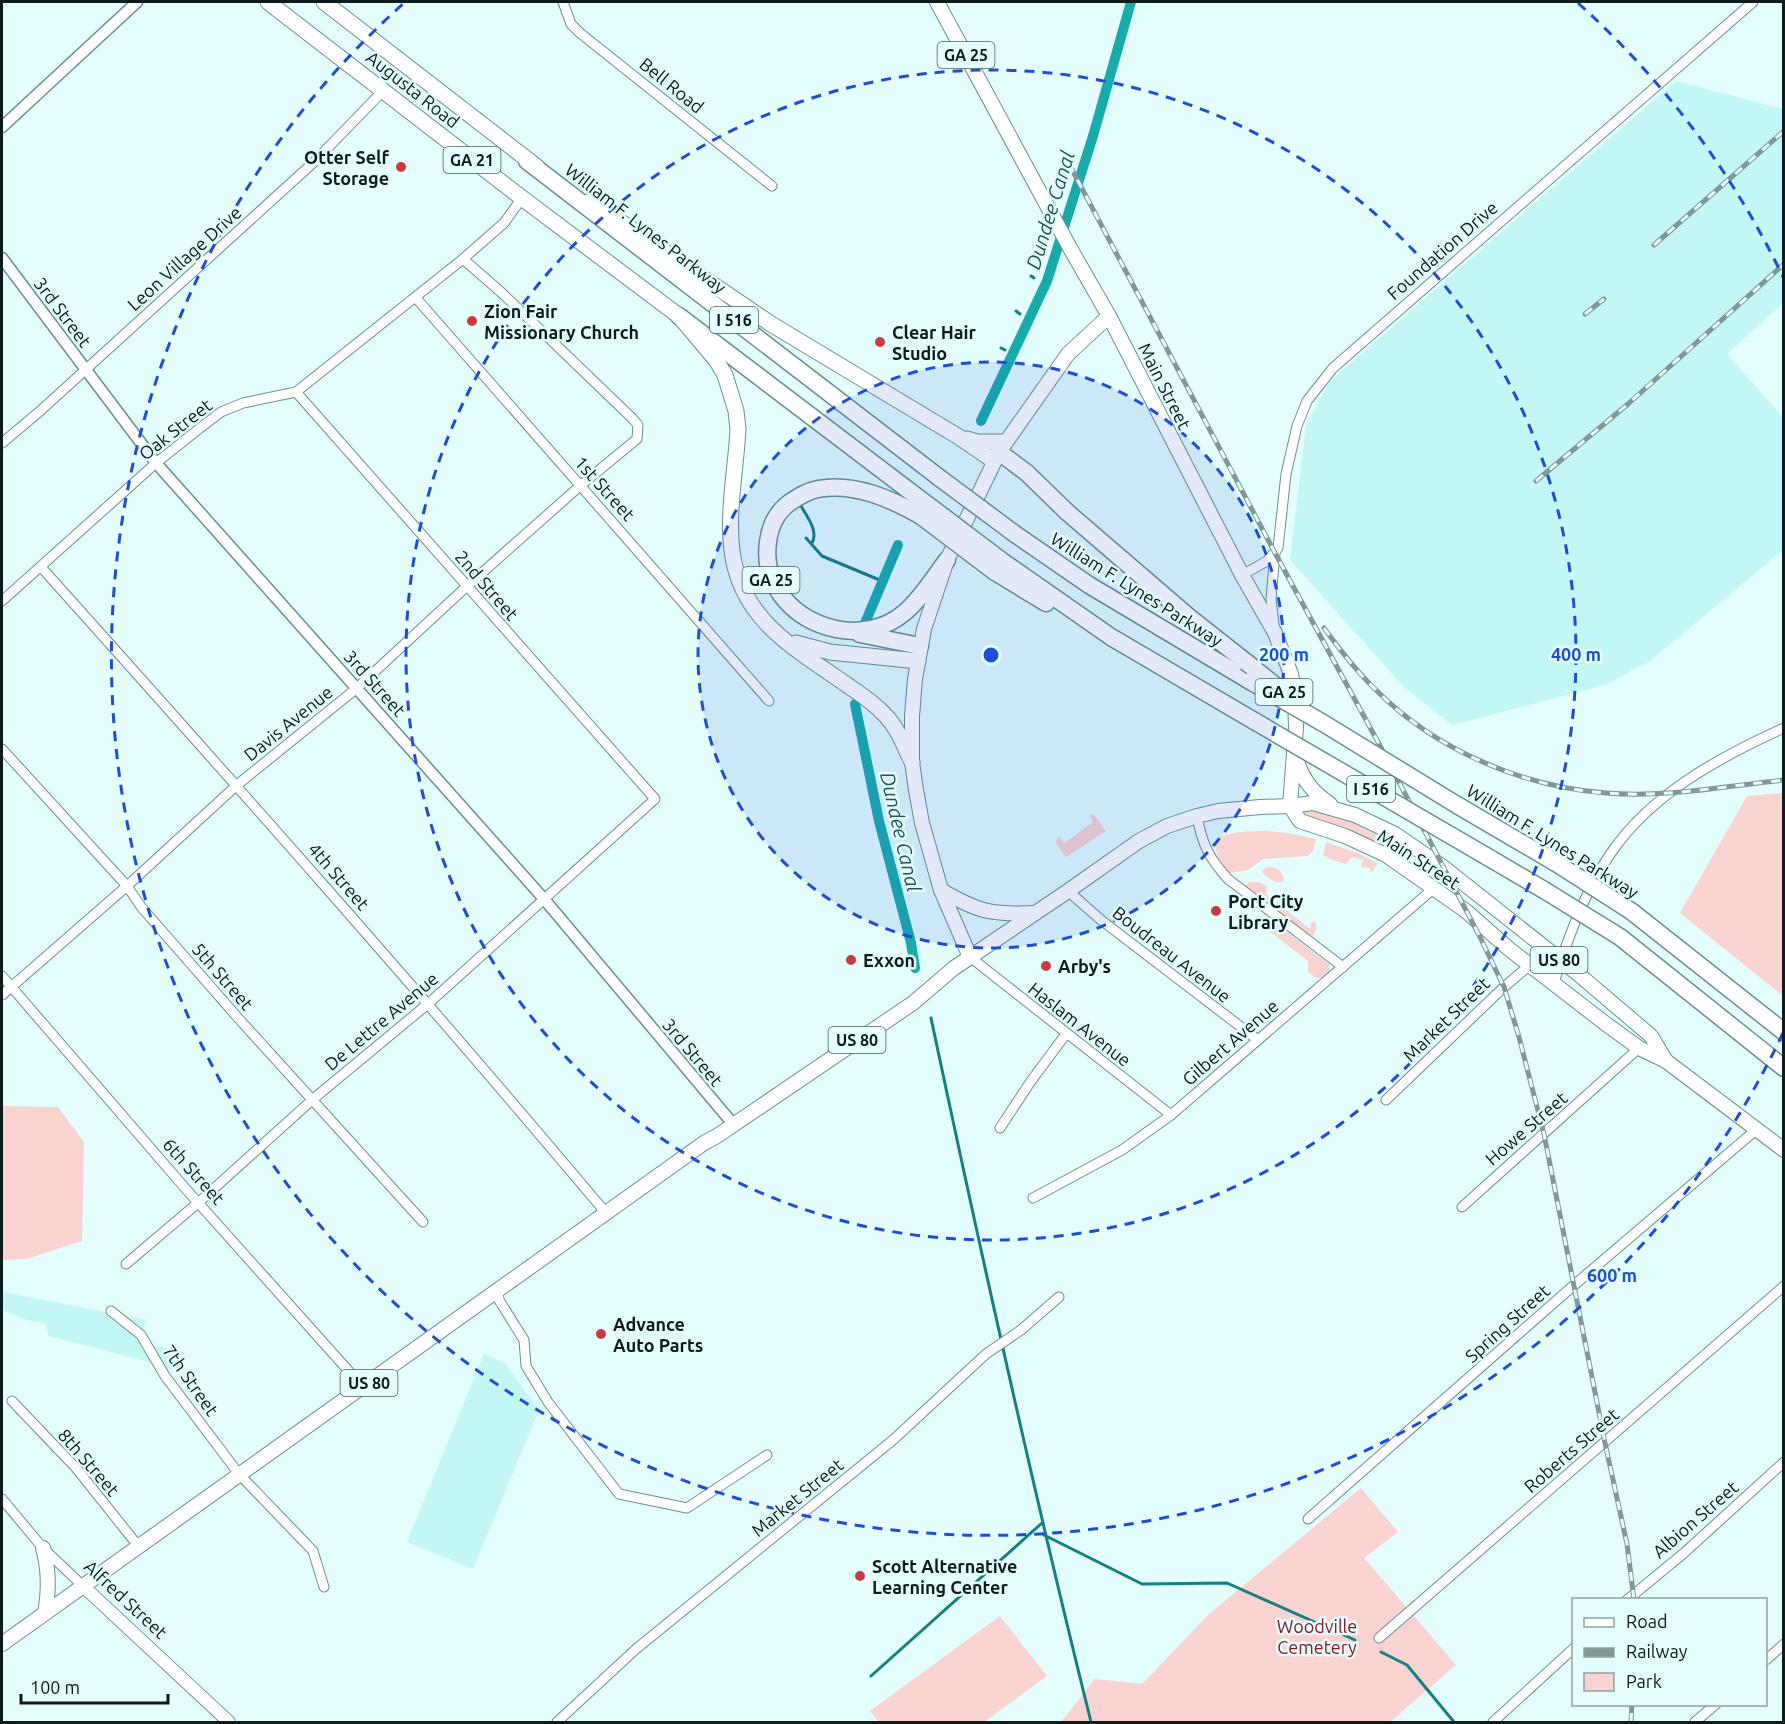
<svg xmlns="http://www.w3.org/2000/svg" width="1785" height="1724" font-family="Ubuntu,sans-serif">
	<style>
		.built { fill: #c2f7f6 }
		.green { fill: #f8d3d0 }
		.lines { fill: none; stroke-linecap: round; stroke-linejoin: round }
		.stream { stroke: #138181; stroke-width: 3 }
		.canal { stroke: #16acac; stroke-width: 10 }
		.minor-casing { stroke: #6a9191; stroke-width: 11 }
		.tertiary-casing { stroke: #6a9191; stroke-width: 13 }
		.secondary-casing { stroke: #6a9191; stroke-width: 14 }
		.primary-casing { stroke: #6a9191; stroke-width: 16 }
		.trunk-casing { stroke: #6a9191; stroke-width: 17 }
		.motorway-casing { stroke: #6a9191; stroke-width: 19 }
		.minor { stroke: #fff; stroke-width: 9 }
		.tertiary { stroke: #fff; stroke-width: 10 }
		.secondary { stroke: #fff; stroke-width: 12 }
		.primary { stroke: #fff; stroke-width: 14 }
		.trunk { stroke: #fff; stroke-width: 15 }
		.motorway { stroke: #fff; stroke-width: 16 }
		.rail-casing { stroke: #829797; stroke-width: 5 }
		.rail { stroke: #e4fdfd; stroke-width: 3; stroke-dasharray: 9; stroke-linecap: butt }
		.motorway-bridge-casing { stroke: #6a9191; stroke-width: 19; stroke-linecap: butt }
		.motorway-bridge { stroke: #fff; stroke-width: 16 }
		.ring { fill: none; stroke: #1d4ed8; stroke-width: 3; stroke-dasharray: 10 8 }
		.poi-dot { fill: #ca3b40; stroke: #e4fdfd; stroke-width: 2 }
		.labels { text-anchor: middle; dominant-baseline: central; stroke-width: 5; stroke-linejoin: round; paint-order: stroke }
		.shield { fill: #e4fdfd; stroke: #4d6060; stroke-width: 1.5 }
		.shield-label { font-size: 16px; font-weight: bold; fill: #0c1c1c }
		.street-label { font-size: 18px; fill: #0c1c1c; stroke: #e4fdfd }
		.poi-label { font-size: 18px; font-weight: bold; fill: #0c1c1c; stroke: #e4fdfd; text-anchor: start }
		.park-label { font-size: 18px; fill: #861b22; stroke: #e4fdfd }
		.water-label { font-size: 20px; font-style: italic; fill: #215757; stroke: #e4fdfd }
		.centre { fill: #1d4ed8; stroke: #e4fdfd; stroke-width: 3 }
		.ring-label { font-size: 18px; text-anchor: middle; font-weight: bold; fill: #1d4ed8; stroke: #e4fdfd; stroke-width: 5; stroke-linejoin: round; paint-order: stroke }
	</style>
	<rect width="100%" height="100%" fill="#e4fdfd"/>
	<g class="built">
		<path d="M1676,81L1783,109V303L1727,354L1783,417V550L1650,661L1605,685L1452,725L1404,687L1290,560L1306,425L1331,380Z"/>
		<path d="M2,1292L146,1320L140,1343L182,1351V1369H166L142,1360L48,1336L46,1324L23,1319L2,1310Z"/>
		<path d="M484,1354L505,1363L539,1410L473,1569L407,1542Z"/>
	</g>
	<g class="green">
		<path d="M1783,793H1784L1783,996L1680,913L1747,796Z"/>
		<path d="M1302,809L1307,812L1311,811L1351,822L1402,848L1400,851L1304,816L1301,812Z"/>
		<path d="M1092,814L1095,816L1106,831L1066,857L1056,843L1057,839L1059,837L1065,843L1093,822L1090,815Z"/>
		<path d="M1266,831L1288,833L1316,839L1313,851L1307,856L1263,859L1248,870L1230,873L1228,871C1221,861 1213,853 1216,839C1232,831 1248,831 1266,831Z"/>
		<path d="M1326,842L1358,853L1377,863V865L1371,873L1370,868L1362,867L1361,864L1364,860L1351,857L1346,864L1332,860L1323,855Z"/>
		<path d="M1267,867C1276,866 1282,870 1284,880L1282,882C1276,884 1264,877 1262,870Z"/>
		<path d="M1248,882H1258L1267,886L1266,894L1310,929L1311,923L1315,921L1317,928L1313,936L1310,935L1246,886Z"/>
		<path d="M1266,919H1270L1329,964L1330,971L1322,978H1316L1308,971V961L1263,926L1259,930L1258,927Z"/>
		<path d="M2,1106L58,1107L84,1142L82,1241L26,1259L2,1260Z"/>
		<path d="M1361,1488L1398,1532L1364,1558L1456,1665L1390,1722H1061L1095,1679L1142,1684L1209,1614Z"/>
		<path d="M1000,1616L1047,1676L984,1722H879L870,1711Z"/>
	</g>
	<g class="lines">
		<g class="stream">
			<path d="M1031,276L1034,278"/>
			<path d="M1016,311L1020,314"/>
			<path d="M1001,348L1005,350"/>
			<path d="M800,504C806,516 819,530 812,543"/>
			<path d="M806,538L822,556L882,581"/>
			<path d="M931,1018C981,1254 1033,1489 1091,1722"/>
			<path d="M1044,1535L1142,1584L1227,1583L1355,1640"/>
			<path d="M1381,1652L1407,1665L1454,1722"/>
			<path d="M871,1676L1042,1523"/>
		</g>
		<g class="canal">
			<path d="M981,421L1047,281L1093,136L1131,2"/>
			<path d="M865,623L898,545"/>
			<path d="M855,704L879,821L911,943L915,968"/>
		</g>
		<g class="minor-casing">
			<g id="minor">
				<path d="M563,2L571,24L580,33L772,186"/>
				<path d="M416,298L769,701"/>
				<path d="M2,443L39,412L314,162L383,91"/>
				<path d="M41,567C232,780 422,994 606,1213"/>
				<path d="M1242,575L1267,561L1278,548L1286,474L1297,426L1307,401L1333,368L1753,2"/>
				<path d="M2,601L156,463L200,428L221,412L243,403L296,392L463,259L504,223L522,198"/>
				<path d="M1274,625L1271,599L1275,553"/>
				<path d="M2,749L127,886L142,908L239,1019L423,1222"/>
				<path d="M1197,816C1202,844 1209,858 1228,879L1343,967"/>
				<path d="M1068,891L1101,920L1258,1040"/>
				<path d="M970,957L1171,1115"/>
				<path d="M2,976L185,1188L363,1387"/>
				<path d="M1554,983C1567,940 1585,890 1611,853C1651,794 1720,757 1784,728"/>
				<path d="M2,995L127,886L237,785L357,688L466,587L581,485L637,439L638,425L632,418L502,293L463,259"/>
				<path d="M1386,1100L1504,987L1530,965"/>
				<path d="M1000,1128L1031,1081L1066,1034"/>
				<path d="M1033,1198L1122,1150L1171,1115L1433,889"/>
				<path d="M1462,1207L1639,1048"/>
				<path d="M126,1264L199,1202L312,1100L429,1003L655,799L296,392"/>
				<path d="M498,1291L499,1300L524,1340L526,1366L548,1402L619,1494L687,1508L767,1455"/>
				<path d="M111,1311L141,1335L165,1376L239,1474L313,1551L324,1587"/>
				<path d="M12,1401L76,1468L139,1547"/>
				<path d="M2,1499L43,1548L83,1586"/>
				<path d="M1308,1519L1573,1286L1757,1129"/>
				<path d="M1627,1600L1684,1553L1784,1462"/>
				<path d="M1379,1638L1784,1286"/>
				<path d="M1766,1660L1784,1644"/>
				<path d="M557,1722L636,1649L893,1440L986,1354L1021,1330L1059,1297"/>
				<path d="M1493,1722L1574,1648"/>
				<path d="M1695,1722L1716,1704"/>
			</g>
		</g>
		<g class="tertiary-casing">
			<g id="tertiary">
				<path d="M2,127L137,2"/>
				<path d="M2,258L156,463L544,899L733,1124"/>
			</g>
		</g>
		<g class="secondary-casing">
			<path id="secondary" d="M83,1586L229,1722"/>
		</g>
		<g class="primary-casing">
			<g id="primary">
				<path d="M937,2L1070,248L1109,316L1242,575L1275,633L1291,674L1295,696L1296,727L1290,806L1300,821L1345,836L1386,855L1466,911L1509,949L1606,1024L1639,1048L1666,1061L1784,1150"/>
				<path d="M1296,758C1302,779 1312,792 1330,804"/>
				<path d="M941,890C978,912 992,915 1035,913"/>
				<path d="M970,957L941,890L922,823L916,790L912,762V716L915,679L924,629L947,560L999,452L1068,354L1109,316"/>
				<path d="M43,1548C49,1569 49,1591 45,1613"/>
				<path d="M2,1644L704,1143L717,1136L913,1003L954,968L1068,891L1139,841L1167,826L1197,816L1218,811L1260,807L1290,806L1313,803L1355,815L1395,834L1443,867L1577,973L1651,1036L1666,1061"/>
			</g>
		</g>
		<g class="trunk-casing">
			<g id="trunk">
				<path d="M268,2L522,198L679,316L716,360L725,375L736,411L738,429C736,469 727,511 732,551C741,622 798,650 850,687C862,695 875,704 885,715C898,728 904,746 912,762"/>
				<path d="M324,2L537,167"/>
				<path d="M590,201L771,324L959,437L994,461"/>
				<path d="M967,439L977,442H1005"/>
				<path d="M796,643L830,652L918,661"/>
			</g>
		</g>
		<g class="motorway-casing">
			<g id="motorway">
				<path d="M527,161L941,479"/>
				<path d="M679,316L928,505"/>
				<path d="M999,452L1027,473L1067,512L1189,617L1246,662"/>
				<path d="M921,516C891,499 854,482 818,489C807,491 798,497 789,503C777,512 770,526 768,542C762,586 794,620 836,629C859,634 885,629 904,613C921,599 934,577 947,560"/>
				<path d="M1015,534L1089,585L1250,681"/>
				<path d="M1002,561L1111,637L1256,722"/>
				<path d="M995,572L1046,603"/>
				<path d="M860,634L920,646"/>
				<path d="M1457,805L1556,863"/>
				<path d="M1486,856L1544,890"/>
				<path d="M1631,911L1784,1032"/>
				<path d="M1620,937L1784,1068"/>
			</g>
		</g>
		<use href="#minor" class="minor"/>
		<use href="#tertiary" class="tertiary"/>
		<use href="#secondary" class="secondary"/>
		<use href="#primary" class="primary"/>
		<use href="#trunk" class="trunk"/>
		<use href="#motorway" class="motorway"/>
		<g class="rail-casing">
			<g id="rail">
				<path d="M1069,164L1275,553L1378,742L1479,935L1504,987L1519,1037L1544,1134L1605,1443L1627,1544L1634,1600"/>
				<path d="M1654,245L1784,131"/>
				<path d="M1585,314L1604,299"/>
				<path d="M1536,481L1628,404L1784,264"/>
				<path d="M1324,628C1340,650 1357,672 1377,691C1436,750 1523,787 1606,793C1665,798 1725,786 1784,780"/>
				<path d="M1631,1722L1632,1704"/>
			</g>
		</g>
		<use href="#rail" class="rail"/>
		<g class="motorway-bridge-casing">
			<g id="motorway-bridge">
				<path d="M941,479L1015,534"/>
				<path d="M928,505L1002,561"/>
				<path d="M921,516L995,572"/>
				<path d="M1246,662L1277,687"/>
				<path d="M1250,681L1323,723L1457,805"/>
				<path d="M1256,722L1486,856"/>
				<path d="M1556,863L1631,911"/>
				<path d="M1544,890L1620,937"/>
			</g>
		</g>
		<use href="#motorway-bridge" class="motorway-bridge"/>
	</g>
	<circle cx="991" cy="655" r="293" fill="#1d4ed8" fill-opacity=".12"/>
	<g class="ring">
		<circle cx="991" cy="655" r="293"/>
		<circle cx="991" cy="655" r="585"/>
		<path d="M1783 1033A878 878 0 1 1 404 3M1578 3A878 878 0 0 1 1783 277"/>
	</g>
	<g class="poi-dot">
		<circle cx="401" cy="167" r="6"/>
		<circle cx="472" cy="321" r="6"/>
		<circle cx="880" cy="342" r="6"/>
		<circle cx="1216" cy="911" r="6"/>
		<circle cx="851" cy="960" r="6"/>
		<circle cx="1046" cy="966" r="6"/>
		<circle cx="601" cy="1334" r="6"/>
		<circle cx="860" cy="1576" r="6"/>
	</g>
	<g class="labels">
		<g class="shield">
			<rect x="937.5" y="42" width="57" height="26" rx="4.5"/>
			<rect x="443.5" y="147" width="57" height="26" rx="4.5"/>
			<rect x="710" y="307" width="48" height="26" rx="4.5"/>
			<rect x="742.5" y="567" width="57" height="26" rx="4.5"/>
			<rect x="1255.5" y="679" width="57" height="26" rx="4.5"/>
			<rect x="1347" y="776" width="48" height="26" rx="4.5"/>
			<rect x="1530.5" y="947" width="57" height="26" rx="4.5"/>
			<rect x="828.5" y="1027" width="57" height="26" rx="4.5"/>
			<rect x="340.5" y="1370" width="57" height="26" rx="4.5"/>
		</g>
		<g class="shield-label">
			<text x="966" y="55">GA 25</text>
			<text x="472" y="160">GA 21</text>
			<text x="734" y="320">I 516</text>
			<text x="771" y="580">GA 25</text>
			<text x="1284" y="692">GA 25</text>
			<text x="1371" y="789">I 516</text>
			<text x="1559" y="960">US 80</text>
			<text x="857" y="1040">US 80</text>
			<text x="369" y="1383">US 80</text>
		</g>
		<g class="street-label">
			<text transform="translate(672 85) rotate(39)">Bell Road</text>
			<text transform="translate(413 89) rotate(38)">Augusta Road</text>
			<text transform="translate(646 228) rotate(38)">William F. Lynes Parkway</text>
			<text transform="translate(1442 250) rotate(-41)">Foundation Drive</text>
			<text transform="translate(184 258) rotate(-42)">Leon Village Drive</text>
			<text transform="translate(63 312) rotate(53)">3rd Street</text>
			<text transform="translate(1165 386) rotate(63)">Main Street</text>
			<text transform="translate(175 429) rotate(-38)">Oak Street</text>
			<text transform="translate(605 488) rotate(48)">1st Street</text>
			<text transform="translate(487 585) rotate(49)">2nd Street</text>
			<text transform="translate(1137 589) rotate(32)">William F. Lynes Parkway</text>
			<text transform="translate(375 683) rotate(48)">3rd Street</text>
			<text transform="translate(288 723) rotate(-39)">Davis Avenue</text>
			<text transform="translate(1553 841) rotate(32)">William F. Lynes Parkway</text>
			<text transform="translate(1419 859) rotate(33)">Main Street</text>
			<text transform="translate(339 876) rotate(49)">4th Street</text>
			<text transform="translate(1172 954) rotate(38)">Boudreau Avenue</text>
			<text transform="translate(223 976) rotate(49)">5th Street</text>
			<text transform="translate(1446 1019) rotate(-44)">Market Street</text>
			<text transform="translate(381 1021) rotate(-40)">De Lettre Avenue</text>
			<text transform="translate(1080 1024) rotate(38)">Haslam Avenue</text>
			<text transform="translate(1230 1042) rotate(-41)">Gilbert Avenue</text>
			<text transform="translate(693 1052) rotate(50)">3rd Street</text>
			<text transform="translate(1526 1128) rotate(-41)">Howe Street</text>
			<text transform="translate(194 1171) rotate(48)">6th Street</text>
			<text transform="translate(1507 1323) rotate(-42)">Spring Street</text>
			<text transform="translate(191 1380) rotate(55)">7th Street</text>
			<text transform="translate(1571 1450) rotate(-41)">Roberts Street</text>
			<text transform="translate(89 1462) rotate(49)">8th Street</text>
			<text transform="translate(797 1497) rotate(-39)">Market Street</text>
			<text transform="translate(1695 1519) rotate(-41)">Albion Street</text>
			<text transform="translate(126 1599) rotate(43)">Alfred Street</text>
		</g>
		<g class="poi-label">
			<text x="389" y="157" text-anchor="end">Otter Self<tspan x="389" dy="21">Storage</tspan></text>
			<text x="484" y="311">Zion Fair<tspan x="484" dy="21">Missionary Church</tspan></text>
			<text x="892" y="332">Clear Hair<tspan x="892" dy="21">Studio</tspan></text>
			<text x="1228" y="901">Port City<tspan x="1228" dy="21">Library</tspan></text>
			<text x="863" y="960">Exxon</text>
			<text x="1058" y="966">Arby's</text>
			<text x="613" y="1324">Advance<tspan x="613" dy="21">Auto Parts</tspan></text>
			<text x="872" y="1566">Scott Alternative<tspan x="872" dy="21">Learning Center</tspan></text>
		</g>
		<g class="park-label">
			<text x="1317" y="1626">Woodville<tspan x="1317" dy="21">Cemetery</tspan></text>
		</g>
		<g class="water-label">
			<text transform="translate(1050 210) rotate(-73)">Dundee Canal</text>
			<text transform="translate(901 832) rotate(77)">Dundee Canal</text>
		</g>
	</g>
	<circle cx="991" cy="655" r="9" class="centre"/>
	<g class="ring-label">
		<text x="1284" y="661">200 m</text>
		<text x="1576" y="661">400 m</text>
		<text x="1612" y="1282">600 m</text>
	</g>
	<rect width="1785" height="1724" fill="none" stroke="#0c1c1c" stroke-width="6"/>
	<rect x="1572" y="1598" width="195" height="108" fill="#e4fdfd" stroke="#8ea3a3" stroke-width="1.5"/>
	<rect x="1584" y="1618" width="30" height="9" fill="#ffffff" stroke="#8ea3a3" stroke-width="1.5"/>
	<text x="1626" y="1628" font-size="18" fill="#0c1c1c">Road</text>
	<rect x="1584" y="1648" width="30" height="9" fill="#829797" stroke="#8ea3a3" stroke-width="1.5"/>
	<text x="1626" y="1658" font-size="18" fill="#0c1c1c">Railway</text>
	<rect x="1584" y="1673" width="30" height="18" fill="#f8d3d0" stroke="#8ea3a3" stroke-width="1.5"/>
	<text x="1626" y="1688" font-size="18" fill="#0c1c1c">Park</text>
	<path d="M21 1694v9h147v-9" fill="none" stroke="#0c1c1c" stroke-width="3"/>
	<text x="30" y="1694" font-size="18" fill="#0c1c1c" stroke="#e4fdfd" stroke-width="4.5" paint-order="stroke">100 m</text>
</svg>
